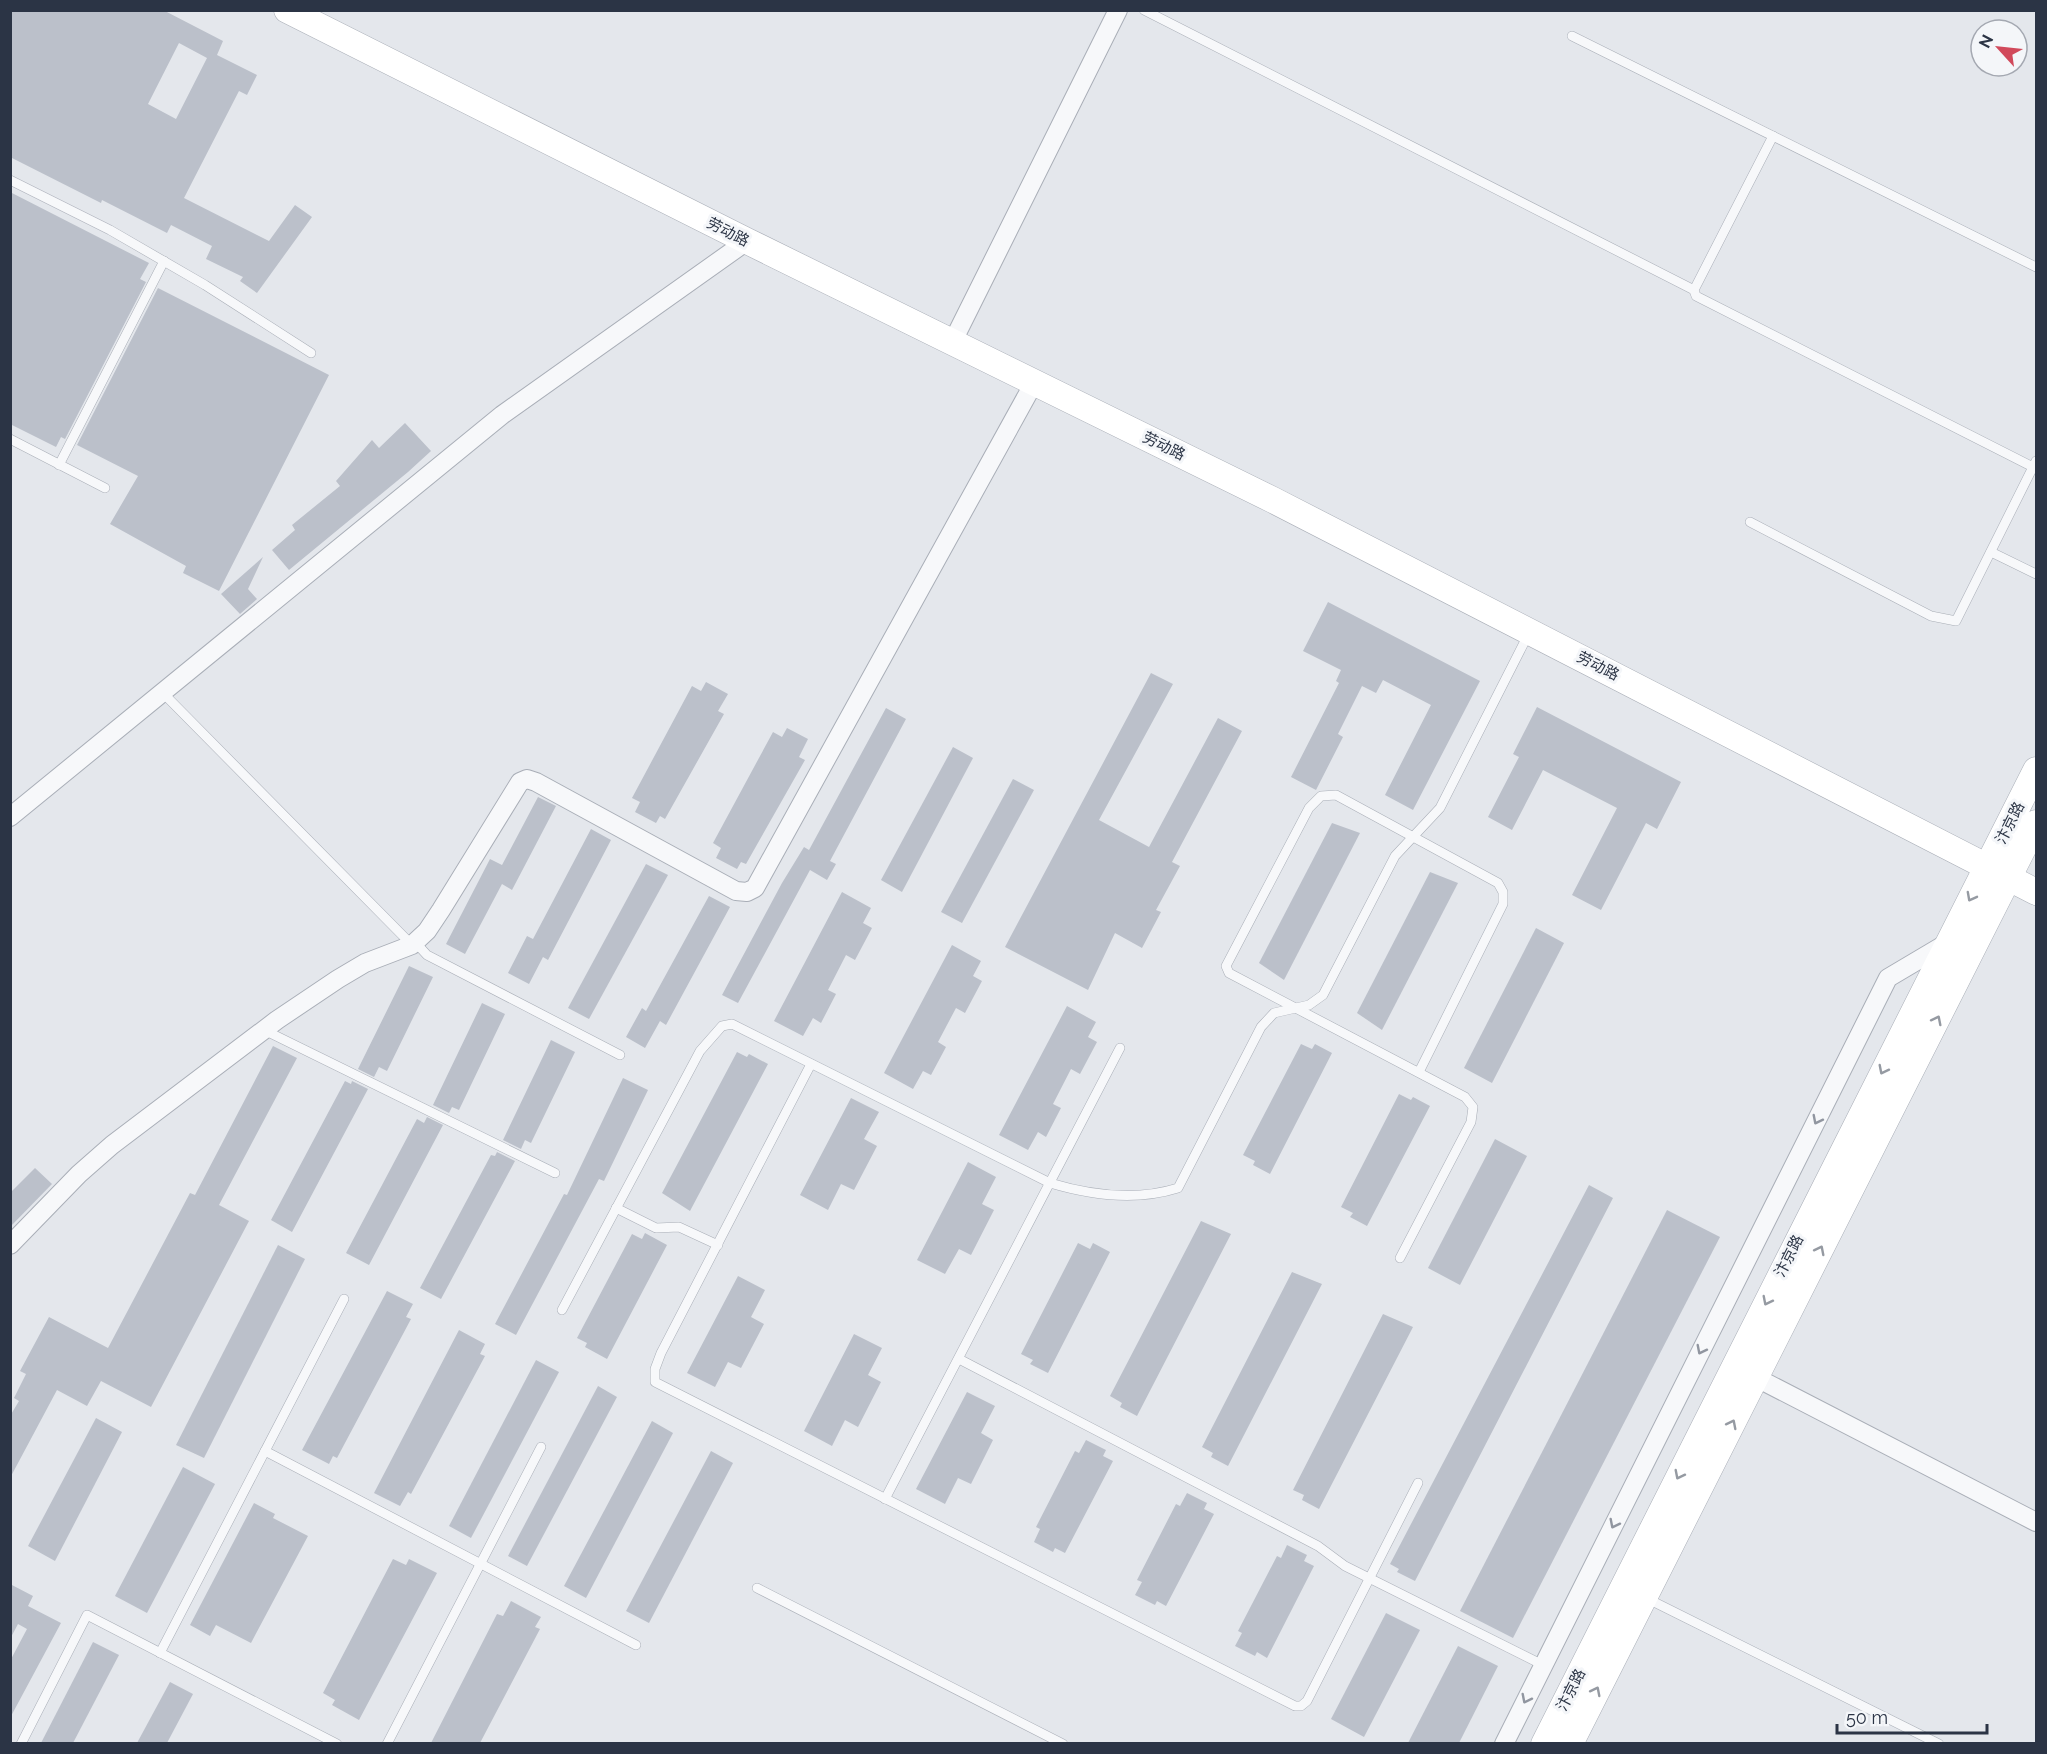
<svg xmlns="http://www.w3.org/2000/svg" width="2047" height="1754" font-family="Raleway,'Noto Sans SC',sans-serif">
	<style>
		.building { fill: #bbc0ca; fill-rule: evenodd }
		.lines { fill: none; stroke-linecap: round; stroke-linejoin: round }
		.lane-casing { stroke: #a9aeb7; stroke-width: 10 }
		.street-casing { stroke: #a9aeb7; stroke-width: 20 }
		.secondary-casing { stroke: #a9aeb7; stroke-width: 27 }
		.lane { stroke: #f7f8fa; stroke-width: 9 }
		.street { stroke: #f7f8fa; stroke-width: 18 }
		.secondary { stroke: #fff; stroke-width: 26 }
		.oneway { stroke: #959aa2 }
		.oneway2 { stroke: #9196a0 }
		.labels { text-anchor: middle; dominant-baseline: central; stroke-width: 6; stroke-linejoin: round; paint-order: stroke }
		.street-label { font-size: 15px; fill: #2b3445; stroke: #f4f6f9 }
	</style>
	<rect width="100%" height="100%" fill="#e4e7ec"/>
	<g class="building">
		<path d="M10,10H163L223,41L217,55L257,75L247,95L239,91L184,198L269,241L295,205L312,217L257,293L240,281L243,277L206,259L212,246L171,225L167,233L102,200L101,203L10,157ZM179,43L207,58L176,119L148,104Z"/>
		<path d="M10,192L149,263L140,279L146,282L65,439L61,437L56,447L10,424Z"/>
		<path d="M158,288L329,375L219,591L183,573L186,566L110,524L138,476L77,445Z"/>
		<path d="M405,423L431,451L408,472L289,570L272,550L295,530L292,525L340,486L336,481L372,440L379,448Z"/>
		<path d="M263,557L248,589L257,599L240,614L221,594Z"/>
		<path d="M1328,602L1480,681L1413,810L1385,795L1431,705L1383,680L1376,693L1362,686L1338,734L1343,737L1316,790L1291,777L1339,683L1336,681L1341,670L1303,651Z"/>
		<path d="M1151,673L1173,684L1099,820L1149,847L1218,718L1242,731L1172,862L1180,866L1156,910L1161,912L1142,948L1115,933L1088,990L1005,947Z"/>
		<path d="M706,682L728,694L718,711L724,714L665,819L660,816L656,823L635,812L640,802L632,798L692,686L701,691Z"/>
		<path d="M1537,707L1681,782L1657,829L1646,823L1601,910L1572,895L1617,808L1543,770L1512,830L1488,817L1519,757L1513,754Z"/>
		<path d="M886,708L906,719L830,861L836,864L827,880L810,870L738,1003L722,995L782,883L804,847L809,850Z"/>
		<path d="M787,728L808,739L799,757L805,760L746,864L741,862L737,869L716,858L721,848L713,843L773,732L782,737Z"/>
		<path d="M953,747L973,758L902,892L881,880Z"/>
		<path d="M1013,779L1034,790L962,923L941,912Z"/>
		<path d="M538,797L556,806L512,890L502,884L465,954L446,944L490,859L502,865Z"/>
		<path d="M1332,823L1360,833L1284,980L1259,963Z"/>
		<path d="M591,829L611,840L548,960L543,957L529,984L508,973L527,936L533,939Z"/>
		<path d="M646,864L668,875L589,1019L568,1008Z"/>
		<path d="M1430,872L1458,883L1382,1030L1357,1013Z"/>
		<path d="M842,892L871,908L863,923L872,928L855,960L846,955L828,990L836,994L821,1023L813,1018L803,1036L774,1021Z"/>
		<path d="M709,896L730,907L666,1025L660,1021L645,1048L626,1037L642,1008L646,1011Z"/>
		<path d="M1536,928L1564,943L1492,1083L1464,1068Z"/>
		<path d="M952,945L981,961L973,976L982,981L965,1013L956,1008L938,1042L946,1047L931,1075L923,1071L913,1089L884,1073Z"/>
		<path d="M409,966L433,977L387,1071L379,1067L374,1077L358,1069Z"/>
		<path d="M482,1003L505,1014L459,1110L452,1107L449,1113L433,1105Z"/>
		<path d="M1067,1006L1096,1022L1088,1037L1097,1042L1080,1074L1071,1069L1053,1104L1061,1108L1046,1137L1038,1132L1028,1150L999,1135Z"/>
		<path d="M551,1040L575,1052L531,1143L525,1140L521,1149L503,1140Z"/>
		<path d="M1301,1044L1312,1049L1315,1044L1332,1053L1270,1174L1253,1165L1255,1161L1243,1155Z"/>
		<path d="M273,1046L297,1058L219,1205L249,1221L151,1407L101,1381L87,1406L57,1390L10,1478V1416L19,1401L14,1398L26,1374L20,1371L49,1317L108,1348L190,1193L195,1195Z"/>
		<path d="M737,1052L747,1057L749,1054L768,1064L690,1211L662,1193Z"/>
		<path d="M623,1078L648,1090L604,1181L599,1179L516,1335L495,1324L564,1194L567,1195Z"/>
		<path d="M345,1081L351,1084L352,1081L368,1089L292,1232L271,1220Z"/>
		<path d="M1399,1094L1411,1100L1413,1097L1430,1106L1367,1226L1350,1217L1353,1213L1341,1207Z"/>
		<path d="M851,1098L879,1112L864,1139L877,1146L854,1190L841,1184L828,1210L800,1195Z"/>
		<path d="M427,1117L443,1125L369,1265L346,1253L417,1119L424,1123Z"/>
		<path d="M1495,1139L1527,1156L1460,1285L1428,1268Z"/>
		<path d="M497,1152L515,1161L441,1299L420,1288L491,1155L495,1156Z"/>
		<path d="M968,1162L996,1177L982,1204L994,1210L971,1255L959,1249L945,1274L917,1260Z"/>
		<path d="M35,1168L52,1184L10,1227V1193Z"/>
		<path d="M1589,1185L1613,1198L1415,1581L1397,1572L1399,1569L1390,1564Z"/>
		<path d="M1667,1210L1720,1237L1513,1638L1460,1611Z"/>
		<path d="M1201,1221L1231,1234L1137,1416L1120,1407L1122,1403L1110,1396Z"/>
		<path d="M645,1233L667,1245L607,1359L585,1347L587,1343L577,1338L632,1234L642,1239Z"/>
		<path d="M1078,1243L1090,1249L1093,1243L1110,1252L1048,1373L1030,1364L1033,1360L1021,1354Z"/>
		<path d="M278,1245L305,1259L204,1458L176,1445Z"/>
		<path d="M1292,1272L1322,1284L1228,1466L1211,1457L1213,1453L1202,1447Z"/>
		<path d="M738,1276L765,1290L751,1317L764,1324L741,1368L728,1362L715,1387L687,1373Z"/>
		<path d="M387,1291L413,1304L406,1317L411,1319L337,1458L333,1456L329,1464L302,1450Z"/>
		<path d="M1383,1314L1413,1327L1319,1509L1302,1500L1304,1495L1293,1490Z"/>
		<path d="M459,1330L485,1344L480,1354L485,1356L411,1494L408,1492L400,1506L374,1493Z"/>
		<path d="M854,1334L882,1348L868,1375L881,1382L858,1427L845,1420L832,1446L804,1431Z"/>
		<path d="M536,1360L559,1372L471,1538L449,1526Z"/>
		<path d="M598,1386L617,1397L527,1566L508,1556Z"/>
		<path d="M967,1392L995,1406L981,1433L993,1440L971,1484L958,1478L945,1504L916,1489Z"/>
		<path d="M96,1418L122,1432L55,1561L28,1546Z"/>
		<path d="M652,1421L673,1433L586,1598L564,1586Z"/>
		<path d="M1086,1440L1106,1450L1103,1456L1113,1461L1065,1553L1055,1548L1053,1552L1034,1542L1040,1529L1036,1527L1075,1451L1079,1453Z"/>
		<path d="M711,1451L733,1463L649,1623L626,1611Z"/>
		<path d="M183,1467L215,1484L147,1613L115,1596Z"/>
		<path d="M1187,1493L1207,1503L1204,1509L1214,1514L1166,1606L1157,1601L1155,1605L1135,1595L1142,1582L1137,1580L1176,1504L1180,1506Z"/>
		<path d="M254,1503L275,1514L273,1518L308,1536L251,1643L216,1625L210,1636L190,1625Z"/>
		<path d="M1287,1545L1307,1555L1304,1561L1314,1566L1267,1658L1257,1652L1255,1656L1235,1646L1242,1633L1238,1631L1277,1556L1281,1558Z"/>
		<path d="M393,1559L406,1565L409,1559L437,1573L359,1720L332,1705L335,1700L323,1693Z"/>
		<path d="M10,1584L33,1596L28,1606L61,1623L10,1718V1661L27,1629L18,1624L10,1639Z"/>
		<path d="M511,1601L541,1617L535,1627L540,1629L480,1743H431L497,1614L503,1616Z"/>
		<path d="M1386,1613L1420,1630L1364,1737L1331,1719Z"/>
		<path d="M93,1642L119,1655L73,1743H41Z"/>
		<path d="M1458,1646L1498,1666L1459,1743H1408Z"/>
		<path d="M170,1682L193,1694L167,1743H137Z"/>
	</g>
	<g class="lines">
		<g class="lane-casing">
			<g id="lane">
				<path d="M1144,10L1694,290"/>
				<path d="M1572,36L2036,267"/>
				<path d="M1773,136L1694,290L1696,296L2033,467"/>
				<path d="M10,180L110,230L205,285L311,353"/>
				<path d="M10,439L105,488"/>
				<path d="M59,465L164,261"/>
				<path d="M1750,522L1931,616L1956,621L2036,461"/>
				<path d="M1991,552L2036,574"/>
				<path d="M162,692L412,945"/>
				<path d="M415,942L427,955L620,1055"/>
				<path d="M264,1030L555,1173"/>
				<path d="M811,1064L661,1353L655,1369V1382L1295,1706H1301L1307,1701L1418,1483"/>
				<path d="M616,1208L656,1228L679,1227L718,1245"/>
				<path d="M1400,1258L1471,1122L1473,1107L1465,1097L1229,973L1226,966L1309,808L1321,796L1336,795L1498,883L1503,892V904L1419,1072"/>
				<path d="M562,1310L700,1051L722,1026L732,1024L1050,1183C1090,1195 1137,1201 1178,1188L1261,1027L1274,1013L1309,1005L1323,995L1395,856L1440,808L1529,633"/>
				<path d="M959,1359L1318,1546L1345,1566L1543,1665"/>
				<path d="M265,1451L636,1645"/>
				<path d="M885,1499L1120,1048"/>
				<path d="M757,1588L1063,1744"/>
				<path d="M1646,1598L1939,1744"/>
				<path d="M160,1653L344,1299"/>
				<path d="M21,1744L87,1615L337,1744"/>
				<path d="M387,1744L541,1447"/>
			</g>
		</g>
		<g class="street-casing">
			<g id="street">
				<path d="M953,341L1118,10"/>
				<path d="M10,817L502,415L747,241"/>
				<path d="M10,1245L79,1174L112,1145L277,1020L338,979L365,963L412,945L427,931L441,910L520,782L527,779L536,782L736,891L747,892L755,888L1035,381"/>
				<path d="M1755,1377L2036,1522"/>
				<path d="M1504,1744L1888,978L1947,943"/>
			</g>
		</g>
		<g class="secondary-casing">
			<g id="secondary">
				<path d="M287,10L747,241L1273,500L2036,892"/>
				<path d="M1544,1744L2036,770"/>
				<path d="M1570,1744L2036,823"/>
			</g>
		</g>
		<use href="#lane" class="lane"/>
		<use href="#street" class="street"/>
		<use href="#secondary" class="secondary"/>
	</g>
	<defs><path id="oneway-chevron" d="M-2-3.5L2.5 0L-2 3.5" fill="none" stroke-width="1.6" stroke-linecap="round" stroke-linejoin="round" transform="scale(1.5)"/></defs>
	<g class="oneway">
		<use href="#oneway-chevron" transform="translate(1971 897) rotate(118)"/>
		<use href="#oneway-chevron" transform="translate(1937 1020) rotate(-63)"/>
		<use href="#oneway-chevron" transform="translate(1883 1070) rotate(117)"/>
		<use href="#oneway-chevron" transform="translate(1820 1250) rotate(-63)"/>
		<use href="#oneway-chevron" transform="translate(1767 1301) rotate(117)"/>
		<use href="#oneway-chevron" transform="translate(1732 1424) rotate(-63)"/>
		<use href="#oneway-chevron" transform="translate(1679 1475) rotate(117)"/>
		<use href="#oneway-chevron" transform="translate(1596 1691) rotate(-63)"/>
	</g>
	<g class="oneway2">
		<use href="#oneway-chevron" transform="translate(1817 1120) rotate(117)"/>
		<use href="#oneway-chevron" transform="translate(1701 1350) rotate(117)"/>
		<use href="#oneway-chevron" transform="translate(1614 1524) rotate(117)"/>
		<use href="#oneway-chevron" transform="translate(1526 1699) rotate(117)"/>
	</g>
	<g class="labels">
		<g class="street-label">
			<text transform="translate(728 232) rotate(27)">劳动路</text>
			<text transform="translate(1164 446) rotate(26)">劳动路</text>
			<text transform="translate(1598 666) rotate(27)">劳动路</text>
			<text transform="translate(2010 823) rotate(-63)">汴京路</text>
			<text transform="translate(1789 1256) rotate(-63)">汴京路</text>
			<text transform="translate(1571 1690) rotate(-63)">汴京路</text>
		</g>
	</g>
	<rect width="2047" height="1754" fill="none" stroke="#2b3445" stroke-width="24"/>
	<g transform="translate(1999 48) rotate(297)"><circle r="28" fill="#f4f6f9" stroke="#a4a8b1" stroke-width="1.5"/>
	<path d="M0-4.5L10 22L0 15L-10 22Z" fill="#d1495b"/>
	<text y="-9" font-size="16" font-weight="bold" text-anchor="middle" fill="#2b3445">N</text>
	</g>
	<path d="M1837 1724v9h150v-9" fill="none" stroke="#2b3445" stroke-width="3"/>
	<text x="1846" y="1724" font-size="18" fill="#2b3445" stroke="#f4f6f9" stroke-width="4.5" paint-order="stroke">50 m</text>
</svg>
